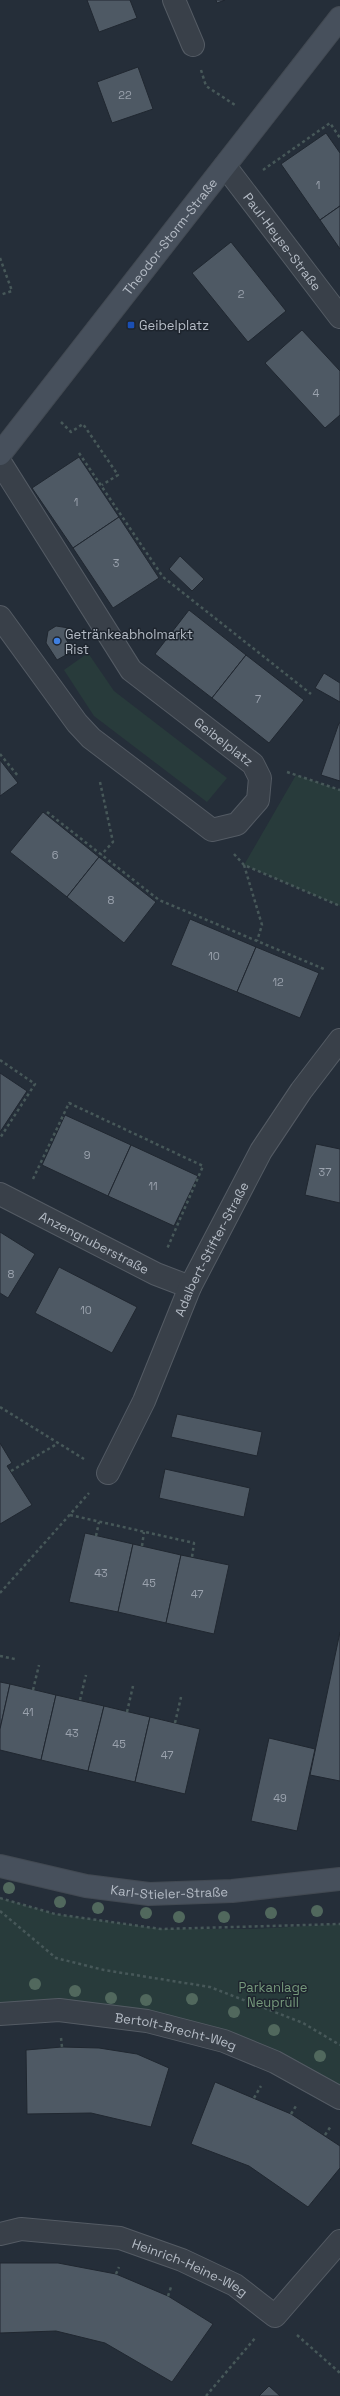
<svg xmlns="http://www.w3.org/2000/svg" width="340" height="2396" font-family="'Space Grotesk',sans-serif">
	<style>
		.green { fill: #283b3b }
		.building { fill: #4e5964; stroke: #202730 }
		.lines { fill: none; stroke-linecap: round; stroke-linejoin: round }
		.street-casing { stroke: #545b64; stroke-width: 24 }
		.secondary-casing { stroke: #424952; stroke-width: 24 }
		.path { stroke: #475859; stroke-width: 2.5; stroke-dasharray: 3 3; stroke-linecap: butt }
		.street { stroke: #394049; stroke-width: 22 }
		.secondary { stroke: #47505c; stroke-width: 22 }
		.tree { fill: #51685d }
		.transit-dot { fill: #1a4fb4; stroke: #1e252e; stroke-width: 1.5 }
		.shop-dot { fill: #3f7fe0; stroke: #1e252e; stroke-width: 1.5 }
		.labels { text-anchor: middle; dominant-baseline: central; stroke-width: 3; stroke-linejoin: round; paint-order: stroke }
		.number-label { font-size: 11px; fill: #9aa2ad }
		.street-label { font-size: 13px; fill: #b4bbc5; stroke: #1e252e }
		.poi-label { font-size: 13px; fill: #b4bbc5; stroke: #1e252e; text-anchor: start }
		.park-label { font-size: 13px; fill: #75987b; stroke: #1e252e }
	</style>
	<rect width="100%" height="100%" fill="#252e39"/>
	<g class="green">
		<path d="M88,653L114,691L227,778L207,802L94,716L64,670Z"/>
		<path d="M296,775L340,790V906L244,865Z"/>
		<path d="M0,1898L55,1914L161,1929H252L340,1924V2104L221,2044L119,2022L21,2021L0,2024Z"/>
	</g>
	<g class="building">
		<path d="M87,0H130L137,18L99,32Z"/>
		<path d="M216,0H225L217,3Z"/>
		<path d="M138,67L153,109L112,123L97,82Z"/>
		<path d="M326,133L340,153V206L320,220L281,164Z"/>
		<path d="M340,206V249L320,220Z"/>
		<path d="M231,242L286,311L248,342L192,273Z"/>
		<path d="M302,330L340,371V415L325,428L265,363Z"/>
		<path d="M79,457L119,517L73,548L32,488Z"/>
		<path d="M119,517L159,578L113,608L73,548Z"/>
		<path d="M180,556L204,579L192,591L169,569Z"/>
		<path d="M189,610L246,655L212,698L155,654Z"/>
		<path d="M56,626L69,628L73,636L66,639L73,651L57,660L46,643L48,631Z"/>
		<path d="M246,655L304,700L269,743L212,698Z"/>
		<path d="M324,673L340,683V702L315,688Z"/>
		<path d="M339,723H340V781L321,775Z"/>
		<path d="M0,760L18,783L0,796Z"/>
		<path d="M43,812L99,857L67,897L10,852Z"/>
		<path d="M99,857L156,902L124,943L67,897Z"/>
		<path d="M190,919L256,947L237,992L171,965Z"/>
		<path d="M256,947L319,973L300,1018L237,992Z"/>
		<path d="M0,1073L27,1091L0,1132Z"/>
		<path d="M65,1115L131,1145L108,1196L42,1165Z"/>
		<path d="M316,1144L340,1149V1203L305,1195Z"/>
		<path d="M131,1145L198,1176L174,1226L108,1196Z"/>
		<path d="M0,1232L35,1254L8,1298L0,1293Z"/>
		<path d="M59,1267L137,1307L112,1353L35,1313Z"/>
		<path d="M177,1414L262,1432L257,1456L171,1437Z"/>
		<path d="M0,1443L12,1463L7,1466L32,1505L0,1524Z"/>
		<path d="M165,1469L250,1488L244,1517L159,1498Z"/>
		<path d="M85,1533L133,1544L118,1612L69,1602Z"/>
		<path d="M133,1544L181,1555L166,1623L118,1612Z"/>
		<path d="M181,1555L229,1565L214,1634L166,1623Z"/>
		<path d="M340,1632V1781L310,1775Z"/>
		<path d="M0,1682L10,1684L0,1729Z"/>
		<path d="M10,1684L56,1695L41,1760L0,1750V1729Z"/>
		<path d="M56,1695L104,1706L88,1771L41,1760Z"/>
		<path d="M104,1706L150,1717L135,1782L88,1771Z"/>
		<path d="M150,1717L200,1729L185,1794L135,1782Z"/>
		<path d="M269,1738L315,1749L297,1831L251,1821Z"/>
		<path d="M62,2047L99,2048L137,2054L169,2068L151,2127L91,2113L27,2114L26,2050Z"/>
		<path d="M215,2082L291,2114L340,2146V2168L308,2207L249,2166L191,2144Z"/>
		<path d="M0,2263H58L116,2274L168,2296L213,2324L172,2382L105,2343L56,2331L0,2333Z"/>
		<path d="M269,2386L280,2396H259Z"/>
	</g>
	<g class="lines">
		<g class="street-casing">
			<g id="street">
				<path d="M174,0L193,45"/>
				<path id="s1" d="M225,166L340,317"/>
				<path id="s2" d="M0,462L131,670L253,764L260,778L258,800L237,824L212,830L91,738L77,723L0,617"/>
				<path id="s3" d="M0,1194L156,1274L190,1287"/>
				<path id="s4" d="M108,1473L144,1401L190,1287L261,1151L301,1091L340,1040"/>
				<path id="s5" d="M0,2014L59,2010L147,2021L224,2041L275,2062L340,2098"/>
				<path id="s6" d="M0,2234L21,2229L120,2238L182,2260L235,2285L275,2316L340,2241"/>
			</g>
		</g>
		<g class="secondary-casing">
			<g id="secondary">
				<path id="s7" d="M0,454L340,18"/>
				<path id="s8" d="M0,1866L86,1886L149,1894L232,1891L340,1879"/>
			</g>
		</g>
		<g class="path">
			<path d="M201,70L206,86L235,105"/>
			<path d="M263,170L330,123L340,138"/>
			<path d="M0,258L12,291L0,295"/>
			<path d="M61,422L71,432L83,424L118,475L102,485"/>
			<path d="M79,453L163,577L311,694"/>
			<path d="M0,754L18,776"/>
			<path d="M287,772L340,790"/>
			<path d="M100,782L113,842L101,855"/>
			<path d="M47,812L159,900L324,969"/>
			<path d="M234,854L244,865L340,906"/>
			<path d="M244,865L262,925L257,941"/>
			<path d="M0,1060L35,1084L0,1138"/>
			<path d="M33,1179L69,1103L203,1166L167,1249"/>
			<path d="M0,1407L84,1459"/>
			<path d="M11,1471L57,1444"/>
			<path d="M70,1515L194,1543L192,1557"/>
			<path d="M96,1536L99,1522"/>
			<path d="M142,1546L144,1532"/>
			<path d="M0,1593L89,1493"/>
			<path d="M0,1656L15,1659"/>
			<path d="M33,1690L39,1665"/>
			<path d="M80,1700L86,1675"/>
			<path d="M127,1712L133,1686"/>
			<path d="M175,1723L181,1697"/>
			<path d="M0,1898L55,1914L161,1929L340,1924"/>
			<path d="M0,1911L56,1958L104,1970L210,1987L303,2023L340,2045"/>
			<path d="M61,2038L62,2047"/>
			<path d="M254,2098L261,2086"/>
			<path d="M291,2114L296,2106"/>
			<path d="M325,2135L331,2126"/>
			<path d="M116,2274L119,2267"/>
			<path d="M168,2296L171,2287"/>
			<path d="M297,2335L340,2373"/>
			<path d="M206,2396L256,2337"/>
		</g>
		<use href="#street" class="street"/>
		<use href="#secondary" class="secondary"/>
	</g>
	<g class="tree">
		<circle cx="9" cy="1888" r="6"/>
		<circle cx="60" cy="1902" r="6"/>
		<circle cx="98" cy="1908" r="6"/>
		<circle cx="317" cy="1911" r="6"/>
		<circle cx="146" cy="1913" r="6"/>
		<circle cx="271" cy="1913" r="6"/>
		<circle cx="179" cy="1917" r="6"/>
		<circle cx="224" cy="1917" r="6"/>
		<circle cx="35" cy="1984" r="6"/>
		<circle cx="75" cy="1991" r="6"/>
		<circle cx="111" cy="1998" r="6"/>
		<circle cx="192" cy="1999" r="6"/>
		<circle cx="146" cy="2000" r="6"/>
		<circle cx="234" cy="2012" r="6"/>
		<circle cx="274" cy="2030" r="6"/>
		<circle cx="320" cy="2056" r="6"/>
	</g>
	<rect class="transit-dot" x="127" y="321" width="8" height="8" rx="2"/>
	<circle class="shop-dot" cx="57" cy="641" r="4"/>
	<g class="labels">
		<g class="number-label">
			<text x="125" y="95">22</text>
			<text x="318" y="185">1</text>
			<text x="241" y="294">2</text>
			<text x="316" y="393">4</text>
			<text x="76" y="502">1</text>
			<text x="116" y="563">3</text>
			<text x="258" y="699">7</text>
			<text x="55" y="855">6</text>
			<text x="111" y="900">8</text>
			<text x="214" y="956">10</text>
			<text x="278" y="982">12</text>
			<text x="87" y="1155">9</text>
			<text x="325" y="1172">37</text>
			<text x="153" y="1186">11</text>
			<text x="11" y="1274">8</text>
			<text x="86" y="1310">10</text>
			<text x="101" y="1573">43</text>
			<text x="149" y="1583">45</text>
			<text x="197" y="1594">47</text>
			<text x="28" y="1712">41</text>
			<text x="72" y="1733">43</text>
			<text x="119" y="1744">45</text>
			<text x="167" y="1755">47</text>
			<text x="280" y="1798">49</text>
		</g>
		<g class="street-label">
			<text stroke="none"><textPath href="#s7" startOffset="276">Theodor-Storm-Straße</textPath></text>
			<text stroke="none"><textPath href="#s1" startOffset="95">Paul-Heyse-Straße</textPath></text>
			<text stroke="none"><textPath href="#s2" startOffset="363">Geibelplatz</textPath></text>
			<text stroke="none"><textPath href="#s3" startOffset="106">Anzengruberstraße</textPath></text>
			<text stroke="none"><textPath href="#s4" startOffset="247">Adalbert-Stifter-Straße</textPath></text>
			<text stroke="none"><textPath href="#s8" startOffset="172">Karl-Stieler-Straße</textPath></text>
			<text stroke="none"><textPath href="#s5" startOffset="178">Bertolt-Brecht-Weg</textPath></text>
			<text stroke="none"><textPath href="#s6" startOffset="197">Heinrich-Heine-Weg</textPath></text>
		</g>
		<g class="poi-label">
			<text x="139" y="325">Geibelplatz</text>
			<text x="65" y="634">Getränkeabholmarkt<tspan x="65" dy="15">Rist</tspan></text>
		</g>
		<g class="park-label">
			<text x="273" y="1987">Parkanlage<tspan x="273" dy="15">Neuprüll</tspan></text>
		</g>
	</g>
</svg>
